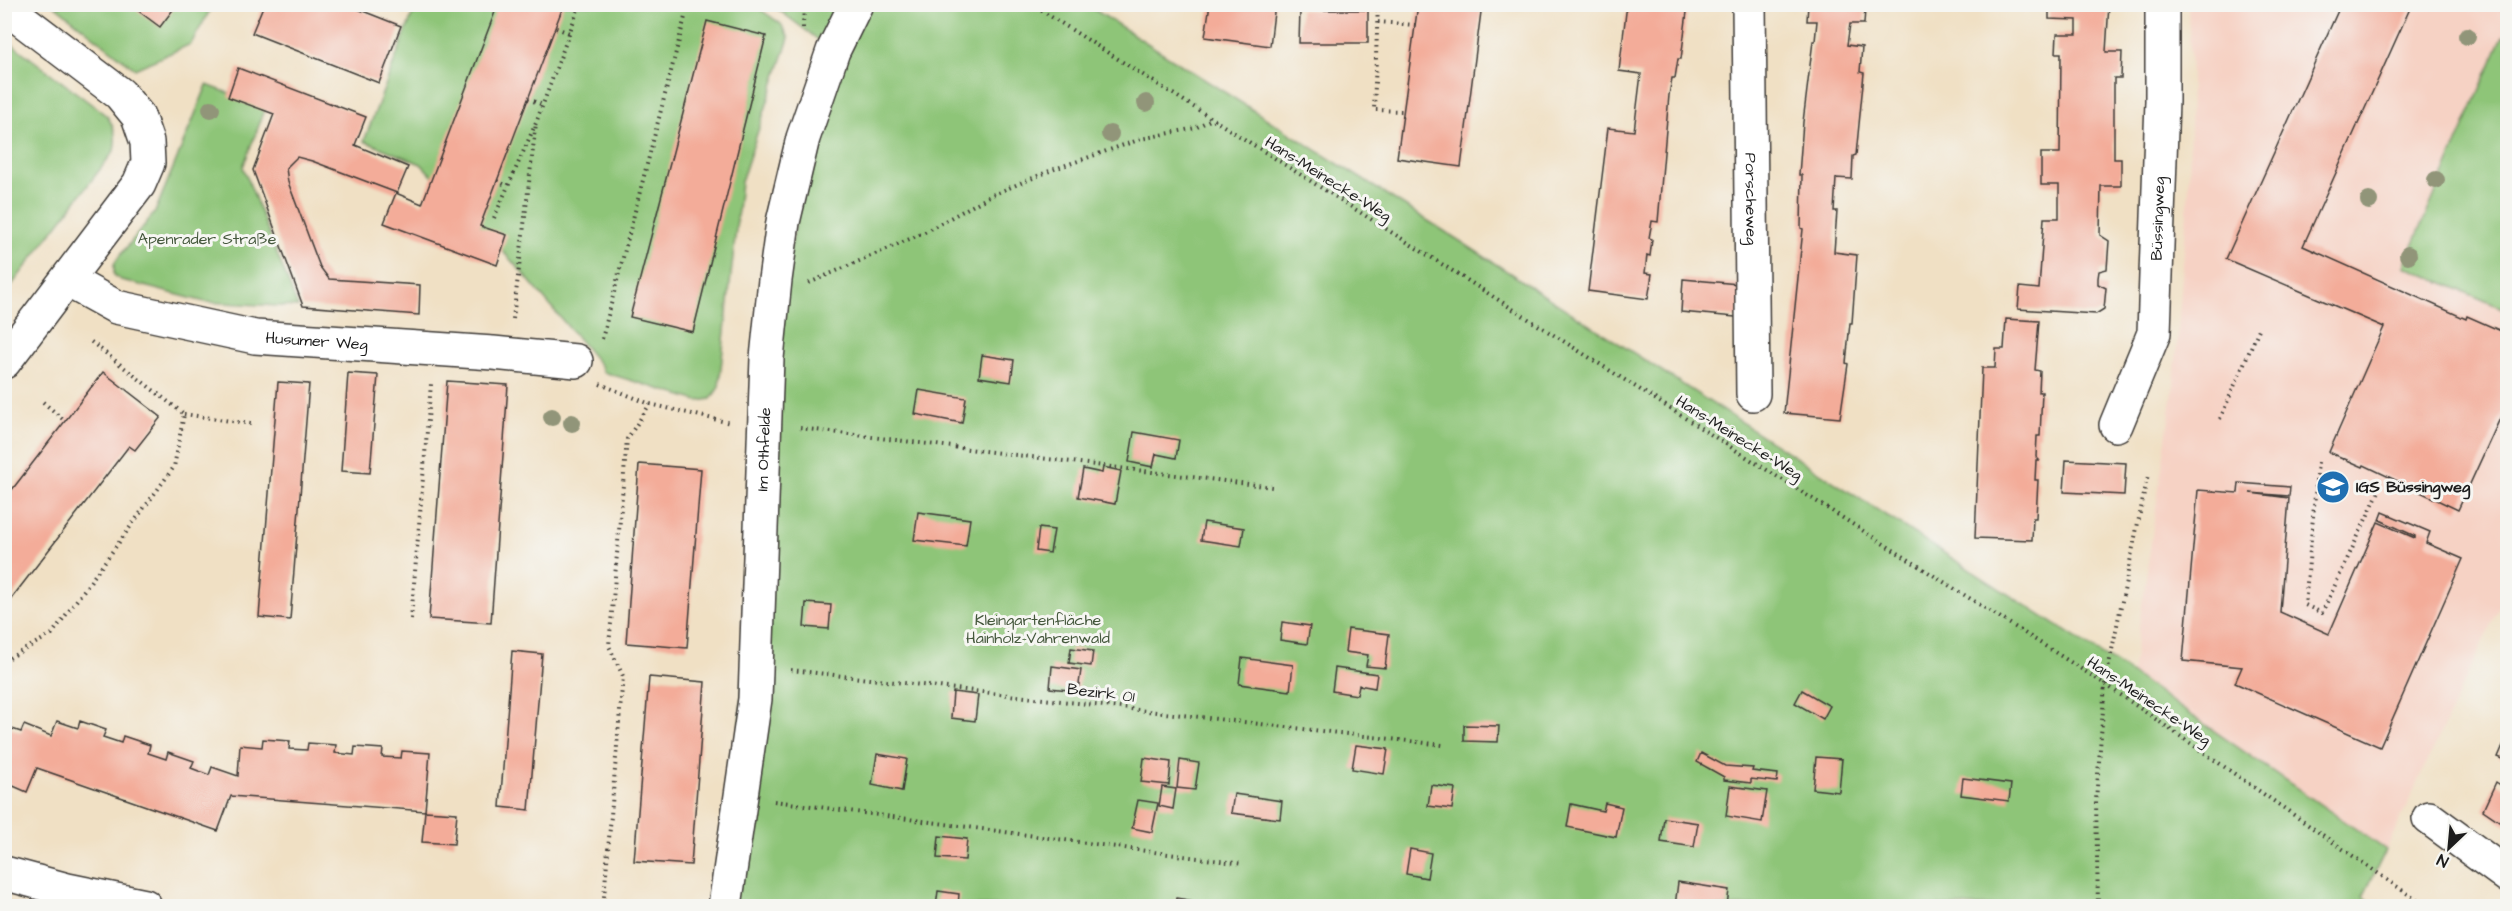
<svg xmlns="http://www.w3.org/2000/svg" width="2512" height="911" font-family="'Architects Daughter',sans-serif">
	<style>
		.built { fill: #f6d2c4 }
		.green { fill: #8ec578; stroke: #55704a; stroke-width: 1.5 }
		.building { fill: #f3ac99 }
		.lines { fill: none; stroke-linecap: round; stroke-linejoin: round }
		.minor-casing { stroke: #3c3935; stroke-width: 36 }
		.path { stroke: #3c3935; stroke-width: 4; stroke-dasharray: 1.5 4.5; stroke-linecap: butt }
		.minor { stroke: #fff; stroke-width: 33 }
		.tree { fill: #919579 }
		.labels { text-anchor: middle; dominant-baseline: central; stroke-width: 6; stroke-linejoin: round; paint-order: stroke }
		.street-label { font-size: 16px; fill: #1c1c1c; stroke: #f6f6f2 }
		.park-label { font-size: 16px; fill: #44573c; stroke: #f6f6f2 }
		.poi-label { font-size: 16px; font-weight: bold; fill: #1c1c1c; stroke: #f6f6f2; text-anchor: start }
	</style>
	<rect width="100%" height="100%" fill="#f6f6f2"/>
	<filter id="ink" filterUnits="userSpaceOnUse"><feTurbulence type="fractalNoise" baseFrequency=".0167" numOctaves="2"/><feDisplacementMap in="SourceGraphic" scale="12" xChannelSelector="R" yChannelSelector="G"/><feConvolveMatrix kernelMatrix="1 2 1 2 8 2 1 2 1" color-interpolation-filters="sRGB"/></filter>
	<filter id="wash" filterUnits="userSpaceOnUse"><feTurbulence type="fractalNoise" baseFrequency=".008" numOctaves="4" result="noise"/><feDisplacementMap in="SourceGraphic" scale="24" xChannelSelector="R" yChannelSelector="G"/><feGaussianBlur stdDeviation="1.35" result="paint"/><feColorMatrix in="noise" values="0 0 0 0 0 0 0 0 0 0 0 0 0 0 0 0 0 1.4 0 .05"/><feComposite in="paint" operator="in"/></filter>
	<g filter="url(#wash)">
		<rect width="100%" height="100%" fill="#f0e0c4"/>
		<path class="built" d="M2188,5H2507V590L2386,850L2132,674L2174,384L2189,186L2191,79Z"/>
		<g class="green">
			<path d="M771,4L1087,5L1460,241L2132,674L2386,850L2363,897L2376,906H726L767,358L833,51Z"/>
			<path d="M54,5H213L191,44L135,69Z"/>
			<path d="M416,5H754L781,24L789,38L741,182L719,387L711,399L698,401L603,372L601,366L521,271L421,164L364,141Z"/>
			<path d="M2503,36L2508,38L2507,310L2404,266Z"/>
			<path d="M4,38L107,116C115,128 117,137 114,151L5,294Z"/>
			<path d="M207,85L266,107L243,167L298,307L205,302L121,280L114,275V264L118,258L155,212Z"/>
		</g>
		<g id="blocks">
			<g class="building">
				<path d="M129,4H184L180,10L175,7L160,27Z"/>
				<path d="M264,4H345L401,26L379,83L252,33Z"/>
				<path d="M498,4H564L480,226L507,235L497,265L384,223L396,193L422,204Z"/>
				<path d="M1210,4H1275L1270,46L1205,37Z"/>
				<path d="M1418,4H1482L1461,167L1397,158Z"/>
				<path d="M1627,4H1688L1681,59H1678L1675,78H1672L1669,95L1658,222L1652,221L1649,238L1652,239L1650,256L1647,255L1645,273L1652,274L1648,299L1588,291L1608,128L1634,131L1641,74L1619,71Z"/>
				<path d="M1808,4H1879V10L1865,9L1864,24H1850L1847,45L1862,47L1860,72L1864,73L1856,155L1853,156L1852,179L1836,178L1834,211H1837L1834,252L1857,255L1852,323H1850L1846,363L1848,364L1840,418L1784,413L1803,229L1801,228L1802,175H1799L1803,122L1813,41H1815L1817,21H1807Z"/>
				<path d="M2049,4H2109L2106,52H2122L2121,78H2114V159H2121V186H2101L2100,235L2109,241L2107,269L2099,271L2098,278V284L2106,288L2104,309L2096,314L2018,309L2020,287L2039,289L2044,218H2059V185H2041V153H2060L2061,53H2056L2057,34H2077V20L2049,19Z"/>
				<path d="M2341,4H2412L2303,246L2466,319L2467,316L2508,334V401L2458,510L2364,465L2363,467L2329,452L2384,327L2226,259Z"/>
				<path d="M2487,4H2508V14Z"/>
				<path d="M1300,10H1368V43H1299Z"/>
				<path d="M707,21L766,36L693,332L630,317Z"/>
				<path d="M238,68L366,117L355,145L408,167L397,193L312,161L297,157L286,168L288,182L320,267L329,279L420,285L419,315L303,306L253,170L274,114L228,97Z"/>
				<path d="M1683,279L1749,285L1746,318L1681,312Z"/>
				<path d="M2006,319L2039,321L2035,370L2040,371L2039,392H2042L2040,436H2037L2036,457L2039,460H2036L2035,480H2038L2036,518H2033L2032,540L1975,538L1982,368H1995L1996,349H2004Z"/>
				<path d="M982,355L1014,360L1011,382L979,377Z"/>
				<path d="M103,372L161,417L135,450L129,446L4,608V500Z"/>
				<path d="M348,373L378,375L370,473L341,471Z"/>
				<path d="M447,381L508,385L491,623L429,619Z"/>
				<path d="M278,382L309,384L290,620L259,617Z"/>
				<path d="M919,390L966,398L962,423L915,414Z"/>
				<path d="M1134,432L1179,440L1176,458L1156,454L1153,467L1129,462Z"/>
				<path d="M2066,460L2126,463L2124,495L2064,492Z"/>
				<path d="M639,464L701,469L687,648L626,643Z"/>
				<path d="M1103,467L1121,471L1115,504L1078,497L1083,469L1102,473Z"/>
				<path d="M2239,483L2290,487L2289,496L2250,493L2289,498L2280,612L2329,634L2378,522L2415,538V536L2380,520L2383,512L2430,532L2426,543L2463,559L2380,747L2235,683L2242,667L2183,661L2198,490L2238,493Z"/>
				<path d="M918,512L970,519L966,546L914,540Z"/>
				<path d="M1204,522L1244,528L1241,546L1201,540Z"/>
				<path d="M1039,528L1054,530L1050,553L1036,551Z"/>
				<path d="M806,603L831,605L829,629L804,627Z"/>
				<path d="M1282,622L1310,626L1307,644L1280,640Z"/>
				<path d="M1348,629L1389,634L1385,668L1366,666L1368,655L1345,652Z"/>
				<path d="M1071,648L1093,651L1091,666L1069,663Z"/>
				<path d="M512,651L542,654L529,810L500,807Z"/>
				<path d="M1242,658L1293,665L1290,691L1239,684Z"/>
				<path d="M1052,666L1081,670L1078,691L1050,688Z"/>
				<path d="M1335,668L1377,674L1375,688L1359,685L1357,695L1332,691Z"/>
				<path d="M649,677L705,682L691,865L634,861Z"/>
				<path d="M1802,690L1830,706L1823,719L1795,703Z"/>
				<path d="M953,692L978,695L975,721L951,718Z"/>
				<path d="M57,721L78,728L80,721L106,730L103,737L121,743L123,736L150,745L148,753L166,759L168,752L194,761L191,768L209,775L212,767L238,776L240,745L262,747L263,739L290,741L289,749L307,750L308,743L336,745L335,753L354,755L355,747L383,749L382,757L401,758L402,751L430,753L425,811L231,796L218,831L37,768L27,792L4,782V726L21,732L24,725L51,736Z"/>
				<path d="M1464,725L1499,726L1498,742L1464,741Z"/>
				<path d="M2508,734V761L2498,757Z"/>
				<path d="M1356,745L1388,749L1384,774L1352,769Z"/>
				<path d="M1701,753L1725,766L1753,768L1752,771L1778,774L1777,782L1751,779V783L1724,780V777L1697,762Z"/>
				<path d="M877,754L907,759L902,791L872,785Z"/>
				<path d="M1816,757L1842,759L1839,792L1813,789Z"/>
				<path d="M1144,758L1171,762L1169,785L1141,782Z"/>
				<path d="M1180,760L1199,763L1195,790L1177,788Z"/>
				<path d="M1963,778L2011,784L2009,801L1961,795Z"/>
				<path d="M2496,782L2505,788L2508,783V827L2483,810Z"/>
				<path d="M1431,785L1455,788L1452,809L1428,806Z"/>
				<path d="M1730,786L1767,791L1762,822L1726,816Z"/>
				<path d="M1162,787L1176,789L1173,809L1159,806Z"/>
				<path d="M1234,794L1282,801L1280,819L1231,813Z"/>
				<path d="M1138,800L1158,803L1152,832L1132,828Z"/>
				<path d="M1605,803L1622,807L1616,837L1567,827L1571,804L1603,811Z"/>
				<path d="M425,811L457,813L454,844L422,842Z"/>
				<path d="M1664,818L1698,823L1694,847L1661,842Z"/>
				<path d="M939,836L967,839L965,860L937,858Z"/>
				<path d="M1410,849L1431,853L1427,878L1406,874Z"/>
				<path d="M1678,882L1729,890L1727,906H1675Z"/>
				<path d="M938,891L959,894L958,906H936Z"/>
				<path d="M1176,898L1195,901L1194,906H1174Z"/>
			</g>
		</g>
	</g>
	<g filter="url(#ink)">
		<use href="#blocks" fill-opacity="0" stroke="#3c3935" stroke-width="1.5"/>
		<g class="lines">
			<g class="minor-casing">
				<g id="minor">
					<path id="s1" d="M1749,4L1753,394"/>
					<path d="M4,6L120,94L138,116L147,142L148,163L139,184L4,362"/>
					<path id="s2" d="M67,280L116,307L255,337L493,353L576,361"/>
					<path id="s3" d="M2116,425L2154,333L2162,101V4"/>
					<path d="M2429,818L2508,876"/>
					<path d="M4,873L67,890L145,906"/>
					<path id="s4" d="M725,906L755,699L767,358L775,280L783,222L803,138L833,51L856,4"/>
				</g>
			</g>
			<g class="path">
				<path d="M1031,4L2105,684L2425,906"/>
				<path d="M1378,4L1374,110L1403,111"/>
				<path d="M1378,22L1415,25"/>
				<path d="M556,28L570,33"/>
				<path d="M803,28L804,4"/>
				<path d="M528,99L543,105"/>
				<path d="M497,181L508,186"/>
				<path d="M494,218L536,123L580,4"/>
				<path d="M809,283L921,234L992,195L1052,170L1141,139L1195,128L1212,119"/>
				<path d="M513,319L536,123"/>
				<path d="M602,339L685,17"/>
				<path d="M600,384L650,404L730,423"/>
				<path d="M43,402L65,421"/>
				<path d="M184,414L251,424"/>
				<path d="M2220,419L2259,329"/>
				<path d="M800,428L1272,487"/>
				<path d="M2318,462L2305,605L2322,613L2380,489"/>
				<path d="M411,619L431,384"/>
				<path d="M4,661L52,634L174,467L184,414L90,341"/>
				<path d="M791,670L1443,745"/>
				<path d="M774,801L1243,864"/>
				<path d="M604,897L623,676L609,646L627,439L650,404"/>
				<path d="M2098,906L2096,800L2105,684L2148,474"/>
			</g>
			<use href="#minor" class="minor"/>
		</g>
		<g class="tree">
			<circle cx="2467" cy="36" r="9"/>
			<circle cx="1146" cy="103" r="9"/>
			<circle cx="211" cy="109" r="9"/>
			<circle cx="1110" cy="134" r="9"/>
			<circle cx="2436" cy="180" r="9"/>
			<circle cx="2369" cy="201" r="9"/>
			<circle cx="2408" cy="255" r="9"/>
			<circle cx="552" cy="417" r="9"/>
			<circle cx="572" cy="423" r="9"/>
		</g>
	</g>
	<defs>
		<g id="school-disc" transform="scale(1.725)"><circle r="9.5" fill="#1f6fb2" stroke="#f6f6f2"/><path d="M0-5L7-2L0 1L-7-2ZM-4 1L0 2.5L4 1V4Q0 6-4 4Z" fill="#fff"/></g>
	</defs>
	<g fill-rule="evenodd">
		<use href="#school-disc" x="2333" y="487"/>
	</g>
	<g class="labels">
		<g class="street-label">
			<text transform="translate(1328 179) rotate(32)">Hans-Meinecke-Weg</text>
			<text stroke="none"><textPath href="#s1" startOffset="195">Porscheweg</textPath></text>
			<text stroke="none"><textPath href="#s3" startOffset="214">Büssingweg</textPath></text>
			<text stroke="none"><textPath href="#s2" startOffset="260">Husumer Weg</textPath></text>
			<text transform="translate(1739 438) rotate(32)">Hans-Meinecke-Weg</text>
			<text stroke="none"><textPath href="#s4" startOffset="459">Im Othfelde</textPath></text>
			<text transform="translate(1101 693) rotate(7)">Bezirk 01</text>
			<text transform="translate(2149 701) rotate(34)">Hans-Meinecke-Weg</text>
		</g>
		<g class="park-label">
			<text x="207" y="239">Apenrader Straße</text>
			<text x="1038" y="620">Kleingartenfläche<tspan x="1038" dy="18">Hainholz-Vahrenwald</tspan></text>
		</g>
		<g class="poi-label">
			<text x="2356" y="487">IGS Büssingweg</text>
		</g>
	</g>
	<rect width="2512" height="911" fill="none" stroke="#f6f6f2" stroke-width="24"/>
	<g transform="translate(2449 848) rotate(206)" stroke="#f6f6f2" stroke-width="4.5" paint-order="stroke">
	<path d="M0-4.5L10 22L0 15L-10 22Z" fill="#1c1c1c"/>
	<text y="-9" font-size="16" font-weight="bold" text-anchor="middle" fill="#1c1c1c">N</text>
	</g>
</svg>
